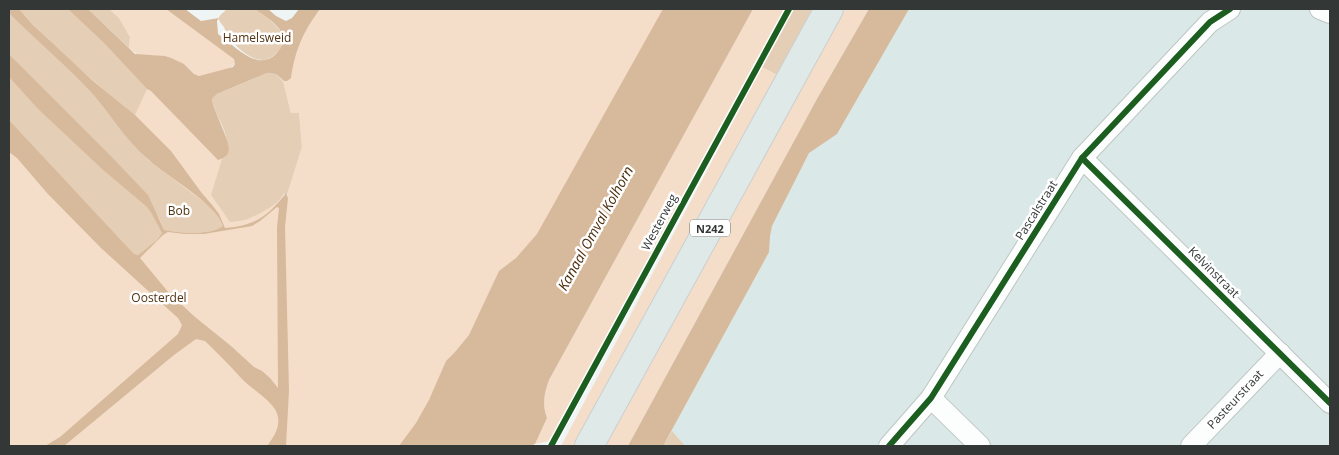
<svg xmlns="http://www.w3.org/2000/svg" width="1339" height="455" font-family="'Open Sans',sans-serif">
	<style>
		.built { fill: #dae9e7 }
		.green { fill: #f4dec9 }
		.forest { fill: #e5ceb6 }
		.water { fill: #d7b99b; fill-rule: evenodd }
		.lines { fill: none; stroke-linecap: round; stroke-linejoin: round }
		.street-casing { stroke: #bfc5c4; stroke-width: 22 }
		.primary-casing { stroke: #cccfcf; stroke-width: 30 }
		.street { stroke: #fcfefd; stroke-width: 20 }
		.primary { stroke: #dee9e8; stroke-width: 28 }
		.cycleway-casing { stroke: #fff; stroke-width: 9 }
		.cycleway { stroke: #1b5e20; stroke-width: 6 }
		.labels { text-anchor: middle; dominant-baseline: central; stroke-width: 5; stroke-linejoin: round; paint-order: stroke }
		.shield { fill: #fff; stroke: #707473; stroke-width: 1 }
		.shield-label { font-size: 11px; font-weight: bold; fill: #333837 }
		.park-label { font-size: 12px; fill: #523211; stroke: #fff }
		.street-label { font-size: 12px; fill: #333837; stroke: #fff }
		.water-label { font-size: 14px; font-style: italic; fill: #4b2b09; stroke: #fff }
	</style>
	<rect width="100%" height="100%" fill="#eef5f4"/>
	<path class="built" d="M860,9H1330V446H610Z"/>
	<g class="green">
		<path d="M9,9H73L278,202L282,198H288L287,195L302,147L299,113H291L283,81H284L293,61L296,49L302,36L311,21L320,9H670L496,305L409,446H9Z"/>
		<path d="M109,9H166L229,54L234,58L235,64L228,69L199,76L194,74L184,64L153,55H138L129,48L130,37L119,18Z"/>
		<path d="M753,9H784L549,441L535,444L547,418C542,404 544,394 549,380Z"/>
		<path d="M845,9H869L817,99L628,446H605L710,250Z"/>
		<path d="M762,67L781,77L578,446H561Z"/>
	</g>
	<g class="forest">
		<path d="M19,9H68L105,44L147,89L135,115C94,82 54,48 19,9Z"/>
		<path d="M88,9H109L119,18L130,37L129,48Z"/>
		<path d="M227,9C235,9 245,7 254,9C258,10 262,14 266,17C281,29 293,41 273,56C257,69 235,47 227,34C225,32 225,29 224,27C222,24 218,21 219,17C220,15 225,11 227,9Z"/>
		<path d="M793,9H819L781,77L762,67Z"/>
		<path d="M9,13L66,66L93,94L126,136L148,160L209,206L219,219L223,226C208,236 180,233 164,230L159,218L104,149L9,54Z"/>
		<path d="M267,73L276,74L283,81L291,113H299L302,147L287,195V194H284C279,204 260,214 250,218C244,221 237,221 230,222L211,195L222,159L225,157C226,152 228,146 227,141C225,126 214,114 212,99L217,94Z"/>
		<path d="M9,77L38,109L103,170L147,207L152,214L163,232L157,240L138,255L134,254L9,120Z"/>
		<path d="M672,431L685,446H663Z"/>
	</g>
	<g class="water">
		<path d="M9,9H19L33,25L93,81L135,115L171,151L201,192L213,206L219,214L225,228C255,226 268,216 286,193L288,198L285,227L289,391L286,446H267C273,438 280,428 278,417C276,402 251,389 241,378C230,365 217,353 205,341L196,339L174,355L64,446H45L60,437L178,334L182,325L178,318L101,248L47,193L17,158L9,152V120L134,254L138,255L157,240L162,233L152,214L147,207L103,170L38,109L9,77V54L104,149L148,195L164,230C179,233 209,236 223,226C214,202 169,178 149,160C126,141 111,115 92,93C66,65 36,40 9,13ZM277,207L279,208L277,227L278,388L270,378L262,371L254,367L231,346L195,317L169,293L140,258L163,235L168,232L184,234H204L252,226L260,221Z"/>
		<path d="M68,9H88L135,54L165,56L171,58L184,64L194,74L199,76L233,67L235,64L234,59L166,9H185L201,21L219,18L217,21L218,34C229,42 245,58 258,60C265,61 271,59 276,54C296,34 270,20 255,9H268L276,16L286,21L292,18L299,9H320C303,32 295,50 291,78L287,81H284L276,74L267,73L217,94L212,99C213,112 233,144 228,153C226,157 222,159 218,160L151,91L147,89L105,44Z"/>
		<path d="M663,9H753L549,380C544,394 542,404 547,418L535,444L530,446H399L416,423L429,400L446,361L455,352L469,335L499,271L516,258L537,234Z"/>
		<path d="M869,9H909L837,134L809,153L772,226L770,236L769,252L663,446H628L817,99Z"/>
	</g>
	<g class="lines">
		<g class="street-casing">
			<g id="street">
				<path d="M1320,9L1330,13"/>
				<path d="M1082,158L1330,403"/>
				<path d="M931,398L980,446"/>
				<path d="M889,446L931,398L1082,158L1210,22L1230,9"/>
				<path d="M1191,446L1280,353"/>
			</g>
		</g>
		<g class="primary-casing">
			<path id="primary" d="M589,446L829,9"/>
		</g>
		<use href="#street" class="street"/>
		<use href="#primary" class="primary"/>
		<g class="cycleway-casing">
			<g id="cycleway">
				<path d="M1082,158L1330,403"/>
				<path d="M551,446L789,9"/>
				<path d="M889,446L931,398L1082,158L1210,22L1230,9"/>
			</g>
		</g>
		<use href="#cycleway" class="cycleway"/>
	</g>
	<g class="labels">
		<rect class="shield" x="690" y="219.5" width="40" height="17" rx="4"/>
		<g class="shield-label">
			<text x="710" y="228">N242</text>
		</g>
		<g class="park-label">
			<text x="257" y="37">Hamelsweid</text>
			<text x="179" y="210">Bob</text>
			<text x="159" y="297">Oosterdel</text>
		</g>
		<g class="street-label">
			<text transform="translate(1036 210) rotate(-58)">Pascalstraat</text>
			<text transform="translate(659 222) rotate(-62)">Westerweg</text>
			<text transform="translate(1214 272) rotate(45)">Kelvinstraat</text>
			<text transform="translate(1235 399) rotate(-47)">Pasteurstraat</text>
		</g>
		<g class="water-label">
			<text transform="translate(595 228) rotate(-61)">Kanaal Omval Kolhorn</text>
		</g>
	</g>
	<rect width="1339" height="455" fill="none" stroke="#333837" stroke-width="20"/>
</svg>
